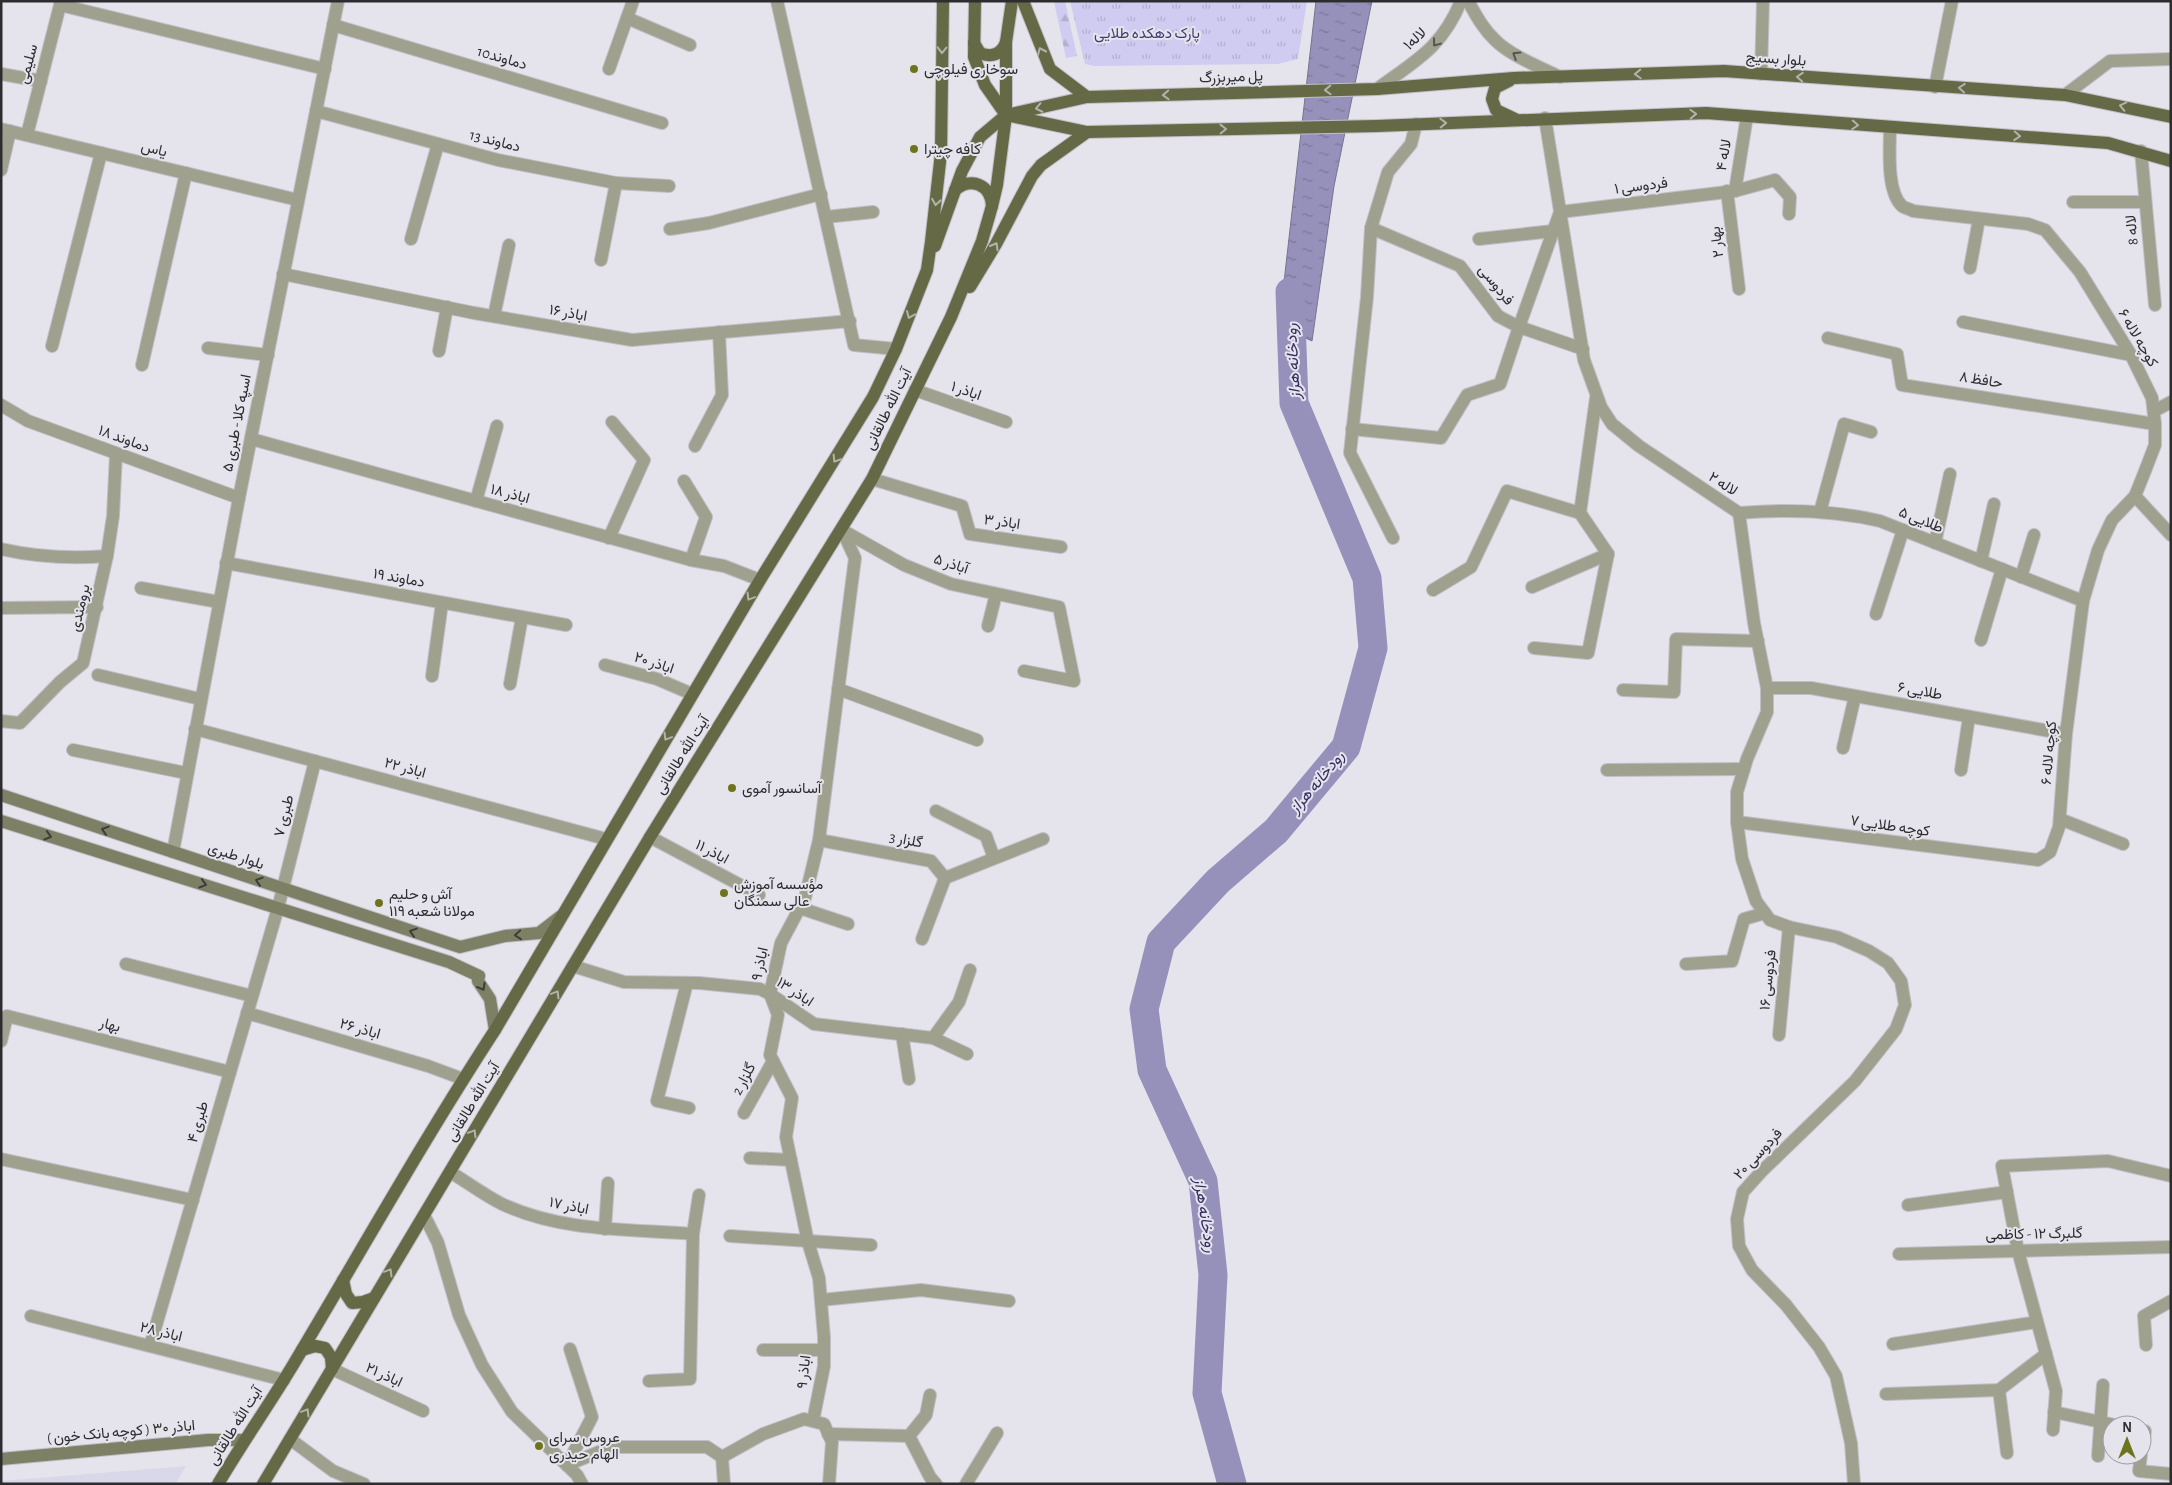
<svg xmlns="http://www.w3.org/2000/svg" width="2172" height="1485" font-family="'Alegreya Sans',Vazirmatn,sans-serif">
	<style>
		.built { fill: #d9d8e8 }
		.forest { fill: url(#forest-firs) }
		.park { fill: url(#park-tufts) }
		.water { fill: url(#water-ripples); stroke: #767391 }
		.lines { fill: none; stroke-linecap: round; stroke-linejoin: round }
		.river { stroke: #9691bb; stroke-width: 29 }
		.minor-casing { stroke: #c0bfc7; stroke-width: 14 }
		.tertiary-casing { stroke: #c0bfc7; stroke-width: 14 }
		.secondary-casing { stroke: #c0bfc7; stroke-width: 14 }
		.primary-casing { stroke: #c0bfc7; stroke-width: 14 }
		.minor { stroke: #9fa18e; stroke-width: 12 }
		.tertiary { stroke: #9fa18e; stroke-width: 12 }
		.secondary { stroke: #7d8064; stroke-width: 12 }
		.primary { stroke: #656945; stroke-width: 12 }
		.oneway { stroke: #555651 }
		.oneway2 { stroke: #b2b3aa }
		.oneway3 { stroke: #3d3e3a }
		.poi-dot { fill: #6e741c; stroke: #e5e4ed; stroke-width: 2 }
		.labels { text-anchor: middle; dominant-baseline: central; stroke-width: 4; stroke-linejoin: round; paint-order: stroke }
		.park-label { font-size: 15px; fill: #443a72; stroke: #e5e4ed }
		.street-label { font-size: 15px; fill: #2d2d30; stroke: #e5e4ed }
		.poi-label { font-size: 15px; fill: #2d2d30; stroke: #e5e4ed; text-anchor: start }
		.water-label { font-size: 16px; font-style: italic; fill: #372c62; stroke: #e5e4ed }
	</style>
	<defs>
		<pattern id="forest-firs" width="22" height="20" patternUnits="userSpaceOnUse" patternTransform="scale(1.25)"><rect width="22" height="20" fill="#cfcbf1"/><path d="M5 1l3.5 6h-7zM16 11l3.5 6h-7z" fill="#b2afcf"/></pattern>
		<pattern id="park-tufts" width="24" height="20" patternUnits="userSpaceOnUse" patternTransform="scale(1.25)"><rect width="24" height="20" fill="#cfcbf1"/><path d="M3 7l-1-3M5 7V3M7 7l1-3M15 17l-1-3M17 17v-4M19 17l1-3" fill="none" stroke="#b2afcf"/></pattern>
		<pattern id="water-ripples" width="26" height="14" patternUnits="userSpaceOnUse" patternTransform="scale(1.25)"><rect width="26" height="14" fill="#9691bb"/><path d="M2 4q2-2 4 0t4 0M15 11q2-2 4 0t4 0" fill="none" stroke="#7b7798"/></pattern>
	</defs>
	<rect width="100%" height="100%" fill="#e5e4ed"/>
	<path class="built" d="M186,1466L175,1484H1V1481Z"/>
	<path class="forest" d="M1054,1H1065L1077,56L1066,58Z"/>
	<path class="park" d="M1070,1H1307L1298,59L1278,64L1095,66L1085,64Z"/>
	<path class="water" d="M1316,1H1372L1334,186L1312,341L1279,326Z"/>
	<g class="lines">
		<path class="river" d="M1232,1484L1207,1393L1213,1275L1203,1181L1152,1070L1144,1009L1161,942L1218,881L1276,831L1346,747L1373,648L1367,578L1294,403L1290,292"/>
		<g class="minor-casing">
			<g id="minor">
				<path d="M777,1L854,345L896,349"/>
				<path d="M1468,1C1476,15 1483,29 1495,40C1511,56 1540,67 1560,77"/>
				<path d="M60,5L325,69"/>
				<path d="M627,18L690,45"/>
				<path d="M333,25L662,123"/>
				<path d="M609,69L633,1"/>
				<path d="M1,74L41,81"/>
				<path d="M1761,74L1763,1"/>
				<path d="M1377,89C1415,61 1442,48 1461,1"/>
				<path d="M2065,95L2110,61L2171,59"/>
				<path d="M316,111L498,160L616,183L669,186"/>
				<path d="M1545,118L1584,360L1601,407L1612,424L1639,446L1739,513"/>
				<path d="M1,129L298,200"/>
				<path d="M27,135L61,1"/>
				<path d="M2141,151L2155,305"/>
				<path d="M1,170L10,131"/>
				<path d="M1727,191L1739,289"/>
				<path d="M1735,191L1775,180L1790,197L1789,214"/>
				<path d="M2073,202H2145"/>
				<path d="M826,217L873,212"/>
				<path d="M670,229L709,223L821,194"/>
				<path d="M411,239L438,144"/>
				<path d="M1479,239L1553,231"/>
				<path d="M601,260L616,183"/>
				<path d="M1970,268L1979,219"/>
				<path d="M283,274L474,313L632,340L850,321"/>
				<path d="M494,316L509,245"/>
				<path d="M1963,322L2131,355"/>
				<path d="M1828,338L1897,354L1902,385L2155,424"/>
				<path d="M52,346L101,153"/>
				<path d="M208,348L268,355"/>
				<path d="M1583,349L1519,327L1560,212L1735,191L1747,116"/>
				<path d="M439,351L447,307"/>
				<path d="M142,365L186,173"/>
				<path d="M915,390L1006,422"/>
				<path d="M1,405L28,421L239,498"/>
				<path d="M2154,411L2171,402"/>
				<path d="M1352,429L1441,438L1467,395L1500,384L1519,327L1498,316L1460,266L1371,228"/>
				<path d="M251,439L691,560L724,566L760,580"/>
				<path d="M695,446L722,395L719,332"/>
				<path d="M872,479L962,506L970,534L1061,547"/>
				<path d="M684,481L706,517L691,560"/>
				<path d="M2135,496L2171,535"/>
				<path d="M476,501L497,426"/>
				<path d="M1820,512L1844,424L1871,432"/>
				<path d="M1739,513L1754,623L1767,688V712L1747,759L1737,792V822L1742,859L1756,901L1770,920L1789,927L1837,937L1869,951L1888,963L1901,981L1905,1005L1896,1029L1855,1081L1761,1172L1743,1192L1737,1219L1739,1246L1752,1270L1786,1305L1819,1347L1836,1376L1851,1443L1854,1484"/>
				<path d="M1739,513C1787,509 1833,510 1880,521L2083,601"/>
				<path d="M842,530L904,565L951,584L1059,607L1074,681L1024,671"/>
				<path d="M609,538L644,460L612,422"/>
				<path d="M1393,538L1350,453L1367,297L1371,228L1388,172L1411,144L1416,124"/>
				<path d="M1935,543L1950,474"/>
				<path d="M1,549C37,557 71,559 107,556"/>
				<path d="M1981,561L1994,504"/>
				<path d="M226,563L566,625"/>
				<path d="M2021,577L2034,535"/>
				<path d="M1532,587L1608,554"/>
				<path d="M141,588L219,602"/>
				<path d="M1433,590L1471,567L1507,491L1580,513L1596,398"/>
				<path d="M1,608L97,607"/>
				<path d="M1876,614L1903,530"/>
				<path d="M988,626L996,594"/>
				<path d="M1981,640L2002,569"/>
				<path d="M1534,648L1588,653L1608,554L1580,513"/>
				<path d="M605,665L657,679L692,694"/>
				<path d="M98,675L200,699"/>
				<path d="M432,676L442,603"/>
				<path d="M510,684L522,617"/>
				<path d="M1767,688H1811L2066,734"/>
				<path d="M838,689L977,740"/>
				<path d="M1623,690L1674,692L1676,639L1758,641"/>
				<path d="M1,721L20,723L60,682L83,663L107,556L113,516L116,454"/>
				<path d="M195,729L606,839"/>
				<path d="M1843,748L1855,696"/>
				<path d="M73,750L186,773"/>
				<path d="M1607,770L1744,769"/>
				<path d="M1961,770L1969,717"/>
				<path d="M936,811L986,836L994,858"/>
				<path d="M2060,819L2123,844"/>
				<path d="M1737,822L2038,860L2050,852L2059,827L2066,734L2083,601L2098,550L2112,520L2135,496L2145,471L2155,445V424L2152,398L2131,355L2080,272L2045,230L2028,224L1913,211C1910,209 1904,208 1902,206C1886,191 1890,148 1890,127"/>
				<path d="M650,837L759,895"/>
				<path d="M819,840L931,861L945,878L922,939"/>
				<path d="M173,852L239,498L338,1"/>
				<path d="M945,878L1043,839"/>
				<path d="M800,908L848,924"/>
				<path d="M126,964L252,996"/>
				<path d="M1686,964L1732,961L1744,919L1765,913"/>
				<path d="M573,966L624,982L699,983L760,989L770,994L814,1024L933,1038L967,1054"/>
				<path d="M687,983L657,1101L689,1108"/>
				<path d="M247,1013L428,1066L463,1079"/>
				<path d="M902,1034L909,1079"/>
				<path d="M1779,1035L1789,927"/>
				<path d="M933,1038L959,1002L970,970"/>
				<path d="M1,1041L7,1016L230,1072"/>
				<path d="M744,1113L773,1061"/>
				<path d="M750,1158L791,1160"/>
				<path d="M1,1159L193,1200"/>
				<path d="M450,1172C467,1182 484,1195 502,1204C562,1232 629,1229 693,1234"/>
				<path d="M1908,1205L2007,1192"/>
				<path d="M424,1215L438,1243L459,1315L482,1365L512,1412L577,1475L582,1484"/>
				<path d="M605,1229L608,1183"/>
				<path d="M730,1236L871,1245"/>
				<path d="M1899,1254L2171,1247"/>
				<path d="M821,1300L921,1290L1009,1301"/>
				<path d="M31,1316L284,1380"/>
				<path d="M1893,1344L2037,1322"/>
				<path d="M2146,1345L2144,1316L2171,1301"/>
				<path d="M150,1346L278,908L315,761"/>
				<path d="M763,1350H824"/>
				<path d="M332,1369L423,1411"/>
				<path d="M649,1381L690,1379L693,1234L699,1195"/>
				<path d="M1999,1390L2007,1453"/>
				<path d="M1886,1394L1999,1390L2046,1354"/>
				<path d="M2054,1412L2115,1425"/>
				<path d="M813,1421L824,1366V1337L819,1278L808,1242L786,1137L792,1098L770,1055L778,1015L770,994L781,943L805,898L819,840L855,558L842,530"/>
				<path d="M2053,1430L2056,1391L2018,1251L2002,1166L2108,1161L2171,1176"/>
				<path d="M2142,1431H2145L2142,1449"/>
				<path d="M828,1434L909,1436L930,1477L936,1484"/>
				<path d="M909,1436L926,1415L930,1395"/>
				<path d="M290,1439L333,1471L364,1484"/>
				<path d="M2141,1455L2139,1471L2171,1474"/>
				<path d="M2098,1456L2103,1385"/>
				<path d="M722,1457L763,1434L804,1419L824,1424L832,1442L829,1484"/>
				<path d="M567,1465L611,1447H707L722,1457L724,1484"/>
				<path d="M567,1465L592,1417L570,1349"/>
				<path d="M966,1484L997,1433"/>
			</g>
		</g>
		<g class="tertiary-casing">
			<path id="tertiary" d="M1935,87L1952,1"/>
		</g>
		<g class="secondary-casing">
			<g id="secondary">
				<path d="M1,795L460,947L505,936L539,933L561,916"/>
				<path d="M1,821L449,962L479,976L478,981L490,999L495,1030"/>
				<path d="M1,1459L208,1440H244"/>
			</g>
		</g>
		<g class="primary-casing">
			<g id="primary">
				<path d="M975,1L974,57L985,85L1006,115L1087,132L1377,126L1706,113L2108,143L2171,161"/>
				<path d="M1023,1L1050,69L1087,97"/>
				<path d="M974,43L980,53C992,58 1002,54 1006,42"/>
				<path d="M1509,81L1495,88L1492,99L1496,110L1515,119"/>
				<path d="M955,190C971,176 991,185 992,206"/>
				<path d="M935,246L962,171L980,137L1006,115L1087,97L1377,89L1514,78L1724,71L2065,95L2171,117"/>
				<path d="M970,287L996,244L1032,176L1041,165L1087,132"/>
				<path d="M343,1280L346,1294L352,1303L363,1302L374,1298"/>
				<path d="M302,1350L315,1346L325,1348L331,1357L332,1369"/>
				<path d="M218,1484C242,1443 269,1405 293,1365C360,1253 424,1139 495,1030L760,580L873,397L896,349L927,270L931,242L941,153L943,1"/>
				<path d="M263,1484L650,837L872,479L951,317L982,241L992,206L997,185L1006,115V42L1012,1"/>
			</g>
		</g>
		<use href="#minor" class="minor"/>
		<use href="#tertiary" class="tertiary"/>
		<use href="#secondary" class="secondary"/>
		<use href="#primary" class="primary"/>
	</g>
	<defs><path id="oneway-chevron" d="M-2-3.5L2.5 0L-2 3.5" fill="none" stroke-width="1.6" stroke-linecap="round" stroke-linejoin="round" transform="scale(1.25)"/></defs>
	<g class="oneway">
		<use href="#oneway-chevron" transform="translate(1436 43) rotate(127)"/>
		<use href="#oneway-chevron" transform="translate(1516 55) rotate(-148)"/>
	</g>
	<g class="oneway2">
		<use href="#oneway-chevron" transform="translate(942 50) rotate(91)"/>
		<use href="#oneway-chevron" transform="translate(1041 51) rotate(-114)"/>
		<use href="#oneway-chevron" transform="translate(1638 74) rotate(178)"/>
		<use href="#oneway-chevron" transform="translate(1800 77) rotate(-176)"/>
		<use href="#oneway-chevron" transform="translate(1962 88) rotate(-176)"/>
		<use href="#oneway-chevron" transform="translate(1328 90) rotate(178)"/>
		<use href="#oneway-chevron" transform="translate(1166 95) rotate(178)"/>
		<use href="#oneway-chevron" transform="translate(2123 106) rotate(-167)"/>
		<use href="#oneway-chevron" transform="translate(1039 108) rotate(168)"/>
		<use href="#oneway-chevron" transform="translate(1693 114) rotate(-2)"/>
		<use href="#oneway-chevron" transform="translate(1443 123) rotate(-2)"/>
		<use href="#oneway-chevron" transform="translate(1855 125) rotate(4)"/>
		<use href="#oneway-chevron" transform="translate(1223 129) rotate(-1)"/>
		<use href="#oneway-chevron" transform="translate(2017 136) rotate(4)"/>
		<use href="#oneway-chevron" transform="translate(936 202) rotate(99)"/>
		<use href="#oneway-chevron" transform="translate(995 246) rotate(-60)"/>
		<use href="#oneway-chevron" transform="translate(910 315) rotate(113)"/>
		<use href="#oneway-chevron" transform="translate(836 459) rotate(122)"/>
		<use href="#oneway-chevron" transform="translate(750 597) rotate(121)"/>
		<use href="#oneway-chevron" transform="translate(667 737) rotate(121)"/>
		<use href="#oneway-chevron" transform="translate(556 994) rotate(-59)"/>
		<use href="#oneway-chevron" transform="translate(473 1133) rotate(-59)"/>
		<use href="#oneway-chevron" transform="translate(389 1272) rotate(-59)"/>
		<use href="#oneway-chevron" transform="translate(306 1412) rotate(-59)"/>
	</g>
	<g class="oneway3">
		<use href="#oneway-chevron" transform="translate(105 830) rotate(-162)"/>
		<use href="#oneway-chevron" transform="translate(48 836) rotate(17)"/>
		<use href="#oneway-chevron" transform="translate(259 881) rotate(-162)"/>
		<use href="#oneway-chevron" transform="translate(203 884) rotate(17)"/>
		<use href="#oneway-chevron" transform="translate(413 932) rotate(-162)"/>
		<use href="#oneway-chevron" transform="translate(518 935) rotate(175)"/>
		<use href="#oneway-chevron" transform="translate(482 987) rotate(61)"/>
	</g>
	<g class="poi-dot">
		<circle cx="914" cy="69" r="5"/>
		<circle cx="914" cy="149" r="5"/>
		<circle cx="732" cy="788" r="5"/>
		<circle cx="724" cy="893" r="5"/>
		<circle cx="379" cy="903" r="5"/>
		<circle cx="539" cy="1446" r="5"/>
	</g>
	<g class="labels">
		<g class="park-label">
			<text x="1147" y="33">پارک دهکده طلایی</text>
		</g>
		<g class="street-label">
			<text transform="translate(1415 39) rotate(-43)">لاله۱</text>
			<text transform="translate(502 58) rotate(16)">دماوند10</text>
			<text transform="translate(1776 59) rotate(4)">بلوار بسیج</text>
			<text transform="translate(28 64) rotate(-75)">سلیمی</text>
			<text transform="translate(1231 77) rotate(-2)">پل میربزرگ</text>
			<text transform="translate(495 141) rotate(14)">دماوند 13</text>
			<text transform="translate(154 149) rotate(14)">یاس</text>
			<text transform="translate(1724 155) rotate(-80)">لاله ۴</text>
			<text transform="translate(1641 186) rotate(-7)">فردوسی ۱</text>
			<text transform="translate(2132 230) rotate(-95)">لاله 8</text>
			<text transform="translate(1717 242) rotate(-97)">بهار ۲</text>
			<text transform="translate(1496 285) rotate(51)">فردوسی</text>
			<text transform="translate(568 313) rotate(10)">اباذر ۱۶</text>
			<text transform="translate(2138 338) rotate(60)">کوچه لاله ۶</text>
			<text transform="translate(1981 380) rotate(9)">حافظ ۸</text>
			<text transform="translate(966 391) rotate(19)">اباذر ۱</text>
			<text transform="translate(888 409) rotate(-64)">آیت الله طالقانی</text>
			<text transform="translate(237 423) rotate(-79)">اسپه کلا - طبری ۵</text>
			<text transform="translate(124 439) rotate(20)">دماوند ۱۸</text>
			<text transform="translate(1723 484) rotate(33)">لاله ۲</text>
			<text transform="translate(510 494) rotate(15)">اباذر ۱۸</text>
			<text transform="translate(1921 520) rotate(22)">طلایی ۵</text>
			<text transform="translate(1002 522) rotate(8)">اباذر ۳</text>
			<text transform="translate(951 564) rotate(18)">آباذر ۵</text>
			<text transform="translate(399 578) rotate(10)">دماوند ۱۹</text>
			<text transform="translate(80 608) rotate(-77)">برومندی</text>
			<text transform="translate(654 663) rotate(18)">اباذر ۲۰</text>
			<text transform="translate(1920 691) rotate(10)">طلایی ۶</text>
			<text transform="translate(2049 753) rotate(-85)">کوچه لاله ۶</text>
			<text transform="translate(682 755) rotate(-58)">آیت الله طالقانی</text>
			<text transform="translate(405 768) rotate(15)">اباذر ۲۲</text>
			<text transform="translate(284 816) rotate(-76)">طبری ۷</text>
			<text transform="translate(1890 826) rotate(8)">کوچه طلایی ۷</text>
			<text transform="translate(906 840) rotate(11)">گلزار 3</text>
			<text transform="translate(712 852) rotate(28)">اباذر ۱۱</text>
			<text transform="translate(236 856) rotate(18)">بلوار طبری</text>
			<text transform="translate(760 964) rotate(-78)">اباذر ۹</text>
			<text transform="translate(1768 980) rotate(-84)">فردوسی ۱۶</text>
			<text transform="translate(795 992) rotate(33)">اباذر ۱۳</text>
			<text transform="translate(110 1025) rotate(14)">بهار</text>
			<text transform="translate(360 1029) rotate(16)">اباذر ۲۶</text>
			<text transform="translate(744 1079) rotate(-62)">گلزار 2</text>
			<text transform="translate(473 1102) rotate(-59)">آیت الله طالقانی</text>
			<text transform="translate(198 1122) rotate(-74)">طبری ۴</text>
			<text transform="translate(1758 1154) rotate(-47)">فردوسی ۲۰</text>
			<text transform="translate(569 1206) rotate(11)">اباذر ۱۷</text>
			<text transform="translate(2034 1234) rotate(-1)">گلبرگ ۱۲ - کاظمی</text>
			<text transform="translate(161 1332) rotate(14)">اباذر ۲۸</text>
			<text transform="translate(804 1372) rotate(-83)">اباذر ۹</text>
			<text transform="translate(384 1375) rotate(25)">اباذر ۲۱</text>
			<text transform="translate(235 1426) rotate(-58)">آیت الله طالقانی</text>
			<text transform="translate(121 1432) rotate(-5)">اباذر ۳۰ ( کوچه بانک خون )</text>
		</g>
		<g class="poi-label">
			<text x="924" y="69">سوخاری فیلوچی</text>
			<text x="924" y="149">کافه چیترا</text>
			<text x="742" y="788">آسانسور آموی</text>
			<text x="734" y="884">مؤسسه آموزش<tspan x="734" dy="17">عالی سمنگان</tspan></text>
			<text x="389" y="894">آش و حلیم<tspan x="389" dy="17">مولانا شعبه ۱۱۹</tspan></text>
			<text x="549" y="1437">عروس سرای<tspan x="549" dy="17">الهام حیدری</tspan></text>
		</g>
		<g class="water-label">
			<text transform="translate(1293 361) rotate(-93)">رودخانه هراز</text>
			<text transform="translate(1317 782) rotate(-50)">رودخانه هراز</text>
			<text transform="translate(1205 1215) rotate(81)">رودخانه هراز</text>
		</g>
	</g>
	<rect width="2172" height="1485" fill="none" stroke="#2d2d30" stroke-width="5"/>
	<g transform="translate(2127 1440)"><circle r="24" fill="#e5e4ed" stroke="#9b9ba1"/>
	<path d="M0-4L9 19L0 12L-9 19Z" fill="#6e741c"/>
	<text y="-8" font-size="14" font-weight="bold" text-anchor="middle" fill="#2d2d30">N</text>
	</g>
</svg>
